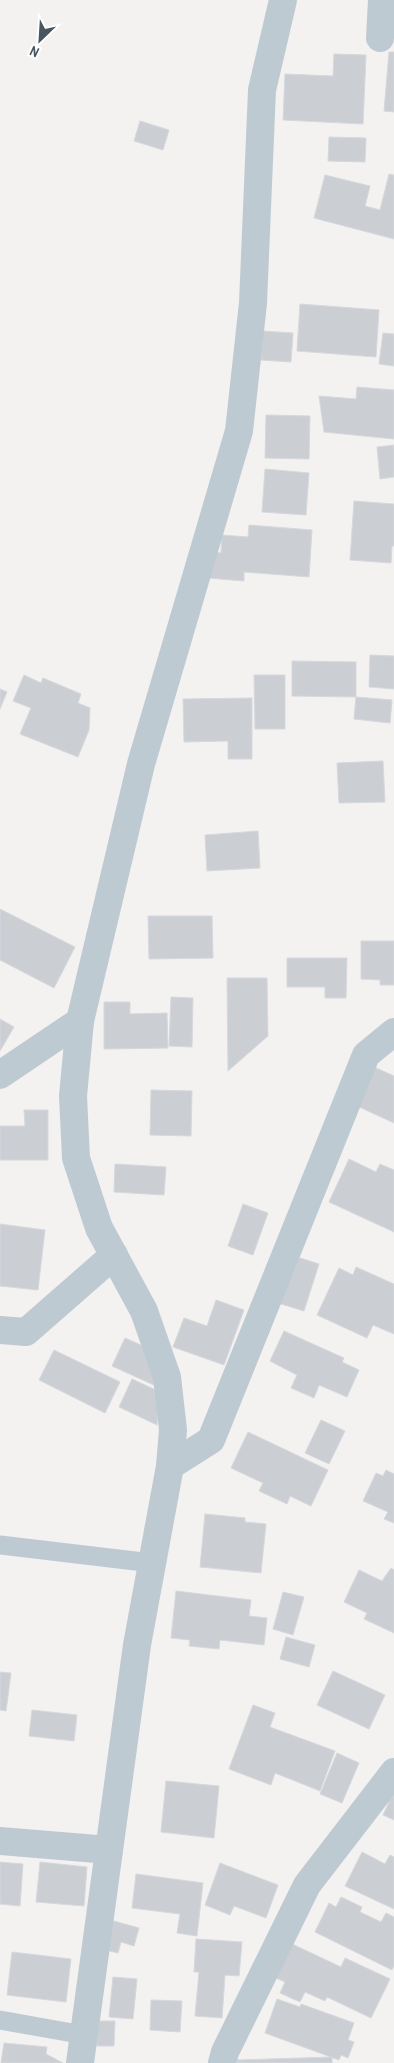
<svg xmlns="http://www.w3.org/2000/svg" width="394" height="2063" font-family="'Archivo Narrow',sans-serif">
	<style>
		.building { fill: #cbcfd4; stroke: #d5d8dd }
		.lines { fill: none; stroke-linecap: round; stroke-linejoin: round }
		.lane { stroke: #becad2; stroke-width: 19 }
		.street { stroke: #becad2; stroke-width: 28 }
	</style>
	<rect width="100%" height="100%" fill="#f4f1f1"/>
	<g class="building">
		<path d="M389,52H394V112L384,111Z"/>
		<path d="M334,54L366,55L363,124L283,120L285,74L333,76Z"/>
		<path d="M140,121L169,130L163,150L134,141Z"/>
		<path d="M329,137L366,138L365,162L328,161Z"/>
		<path d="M389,174L394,175V239L314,218L325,175L370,186L365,206L380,210Z"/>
		<path d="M300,304L379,310L376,357L297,351Z"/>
		<path d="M263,331L293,333L291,362L261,360Z"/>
		<path d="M383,333L394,334V366L379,364Z"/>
		<path d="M357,387L394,390V439L324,432L319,396L356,399Z"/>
		<path d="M266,415L310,416L309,459L265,458Z"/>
		<path d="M394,445V477L380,479L377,447Z"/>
		<path d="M265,469L309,473L306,515L262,512Z"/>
		<path d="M354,501L394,504V546H392L391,563L350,560Z"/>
		<path d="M249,525L312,530L309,577L244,572V581L208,578L209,552L221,553L222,535L248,537Z"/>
		<path d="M370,655L394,656V689L369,687Z"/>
		<path d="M292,661L356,662V697L292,696Z"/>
		<path d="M24,675L41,683L43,678L81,694L78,703L90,708L89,730L78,757L20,734L31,708L13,701Z"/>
		<path d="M254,675H285V729H255Z"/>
		<path d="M0,689L7,692L0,709Z"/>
		<path d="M356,697L392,700L390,723L354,719Z"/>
		<path d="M252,698V759H228V741L184,742L183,699Z"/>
		<path d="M383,761L385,802L339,803L337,763Z"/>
		<path d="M258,831L260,868L207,871L205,835Z"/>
		<path d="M0,909L75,947L54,988L0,960Z"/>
		<path d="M148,916H212L213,958L149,959Z"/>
		<path d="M361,941H394V985H380V980L361,979Z"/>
		<path d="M287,958H347L346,998H325V987H287Z"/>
		<path d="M227,978H267L268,1036L228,1071Z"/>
		<path d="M171,997L193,998L192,1047L169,1046Z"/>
		<path d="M104,1002H130V1014L167,1013L168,1048L104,1049Z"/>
		<path d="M0,1019L14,1027L0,1051Z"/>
		<path d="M372,1066L394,1076V1123L355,1105Z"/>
		<path d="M151,1090L192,1091L191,1136L150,1135Z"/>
		<path d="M24,1110H48V1160H0V1126H25Z"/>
		<path d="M349,1159L376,1172L380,1164L394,1170V1232L329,1202Z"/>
		<path d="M115,1164L166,1167L164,1195L114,1192Z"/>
		<path d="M243,1204L268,1213L253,1255L228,1246Z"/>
		<path d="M0,1224L45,1230L38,1290L0,1286Z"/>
		<path d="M294,1256L319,1264L304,1311L278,1303Z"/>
		<path d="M356,1267L394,1284V1334L373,1325L367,1338L317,1315L339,1268L353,1275Z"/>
		<path d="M216,1300L244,1310L224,1365L173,1347L184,1318L207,1326Z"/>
		<path d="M284,1331L344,1358L342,1362L359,1370L347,1397L319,1385L314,1398L291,1388L297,1375L270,1361Z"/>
		<path d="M125,1338L150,1349L156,1386L112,1366Z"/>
		<path d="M54,1350L120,1382L105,1413L39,1380Z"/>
		<path d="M132,1379L158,1391L157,1425L119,1407Z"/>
		<path d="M321,1420L345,1431L329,1464L305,1453Z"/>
		<path d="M248,1432L328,1470L311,1506L290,1496L287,1504L259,1491L263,1483L231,1468Z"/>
		<path d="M386,1470L394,1474V1523L384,1519L388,1512L363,1501L376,1473L383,1476Z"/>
		<path d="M205,1514L245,1518V1522L266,1524L261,1573L200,1567Z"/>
		<path d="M391,1568L394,1570V1633L364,1619L367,1613L344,1602L359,1570L382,1581Z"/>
		<path d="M176,1591L251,1600L249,1616L267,1618L264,1645L220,1640L219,1649L189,1646L190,1640L171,1638Z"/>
		<path d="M283,1592L304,1597L293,1635L273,1629Z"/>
		<path d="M286,1637L315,1645L309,1667L280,1659Z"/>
		<path d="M333,1671L385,1695L369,1729L317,1705Z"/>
		<path d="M0,1672L11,1673L6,1711L0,1710Z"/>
		<path d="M253,1705L275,1713L270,1727L335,1751L320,1791L275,1773L271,1785L229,1769Z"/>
		<path d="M32,1710L77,1715L74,1741L29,1736Z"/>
		<path d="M337,1753L359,1763L342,1803L320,1794Z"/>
		<path d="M166,1781L219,1786L214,1838L161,1832Z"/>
		<path d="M394,1791V1820L383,1815Z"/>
		<path d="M362,1852L385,1864L390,1855L394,1857V1909L345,1886Z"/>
		<path d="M0,1862L23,1864L20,1906L0,1904Z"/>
		<path d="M40,1862L87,1867L84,1906L36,1902Z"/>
		<path d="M220,1863L278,1885L266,1918L234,1906L230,1915L205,1905Z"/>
		<path d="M136,1874L203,1883L197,1936L177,1933L180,1914L132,1908Z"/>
		<path d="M341,1897L362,1907L360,1912L381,1922L386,1913L394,1917V1966L392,1970L315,1932L329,1903L336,1907Z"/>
		<path d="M110,1920L139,1928L134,1946L121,1942L118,1953L106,1950Z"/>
		<path d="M196,1939L242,1942L239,1976L225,1975L222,2018L195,2016L199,1972H194Z"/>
		<path d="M290,1943L341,1967L345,1958L390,1979L371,2018L327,1997L325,2001L305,1992L300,2002L280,1993L285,1982L274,1977Z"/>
		<path d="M12,1952L71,1959L66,2002L7,1995Z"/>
		<path d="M113,1977L137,1979L133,2019L109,2017Z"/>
		<path d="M277,1999L300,2007L301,2004L354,2023L348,2040L354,2042L348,2058L341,2055L339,2060L265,2033Z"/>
		<path d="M151,2000L182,2001L180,2032L150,2030Z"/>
		<path d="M97,2021H115L114,2046H97Z"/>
		<path d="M4,2043L47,2047L46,2054L63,2063H1Z"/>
		<path d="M332,2057V2063H237V2060Z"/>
	</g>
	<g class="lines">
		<g class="lane">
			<path d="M0,1545L152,1563"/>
			<path d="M0,2020L84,2035"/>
		</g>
		<g class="street">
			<path d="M380,38L382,0"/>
			<path d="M0,1075L80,1021"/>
			<path d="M0,1330L26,1332L114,1255"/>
			<path d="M170,1466L211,1440L366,1055L394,1032"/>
			<path d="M0,1841L109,1850"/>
			<path d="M80,2063L137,1645L170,1466L173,1430L167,1377L144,1311L99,1228L76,1158L73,1096L80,1021L141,764L239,431L253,303L262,90L283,0"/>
			<path d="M222,2063L225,2052L307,1885L394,1772"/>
		</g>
	</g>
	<g transform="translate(40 40) rotate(205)" stroke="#ffffff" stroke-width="4" paint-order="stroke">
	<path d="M0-4L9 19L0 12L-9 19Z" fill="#475661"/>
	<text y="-8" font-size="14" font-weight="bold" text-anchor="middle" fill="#475661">N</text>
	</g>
</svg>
